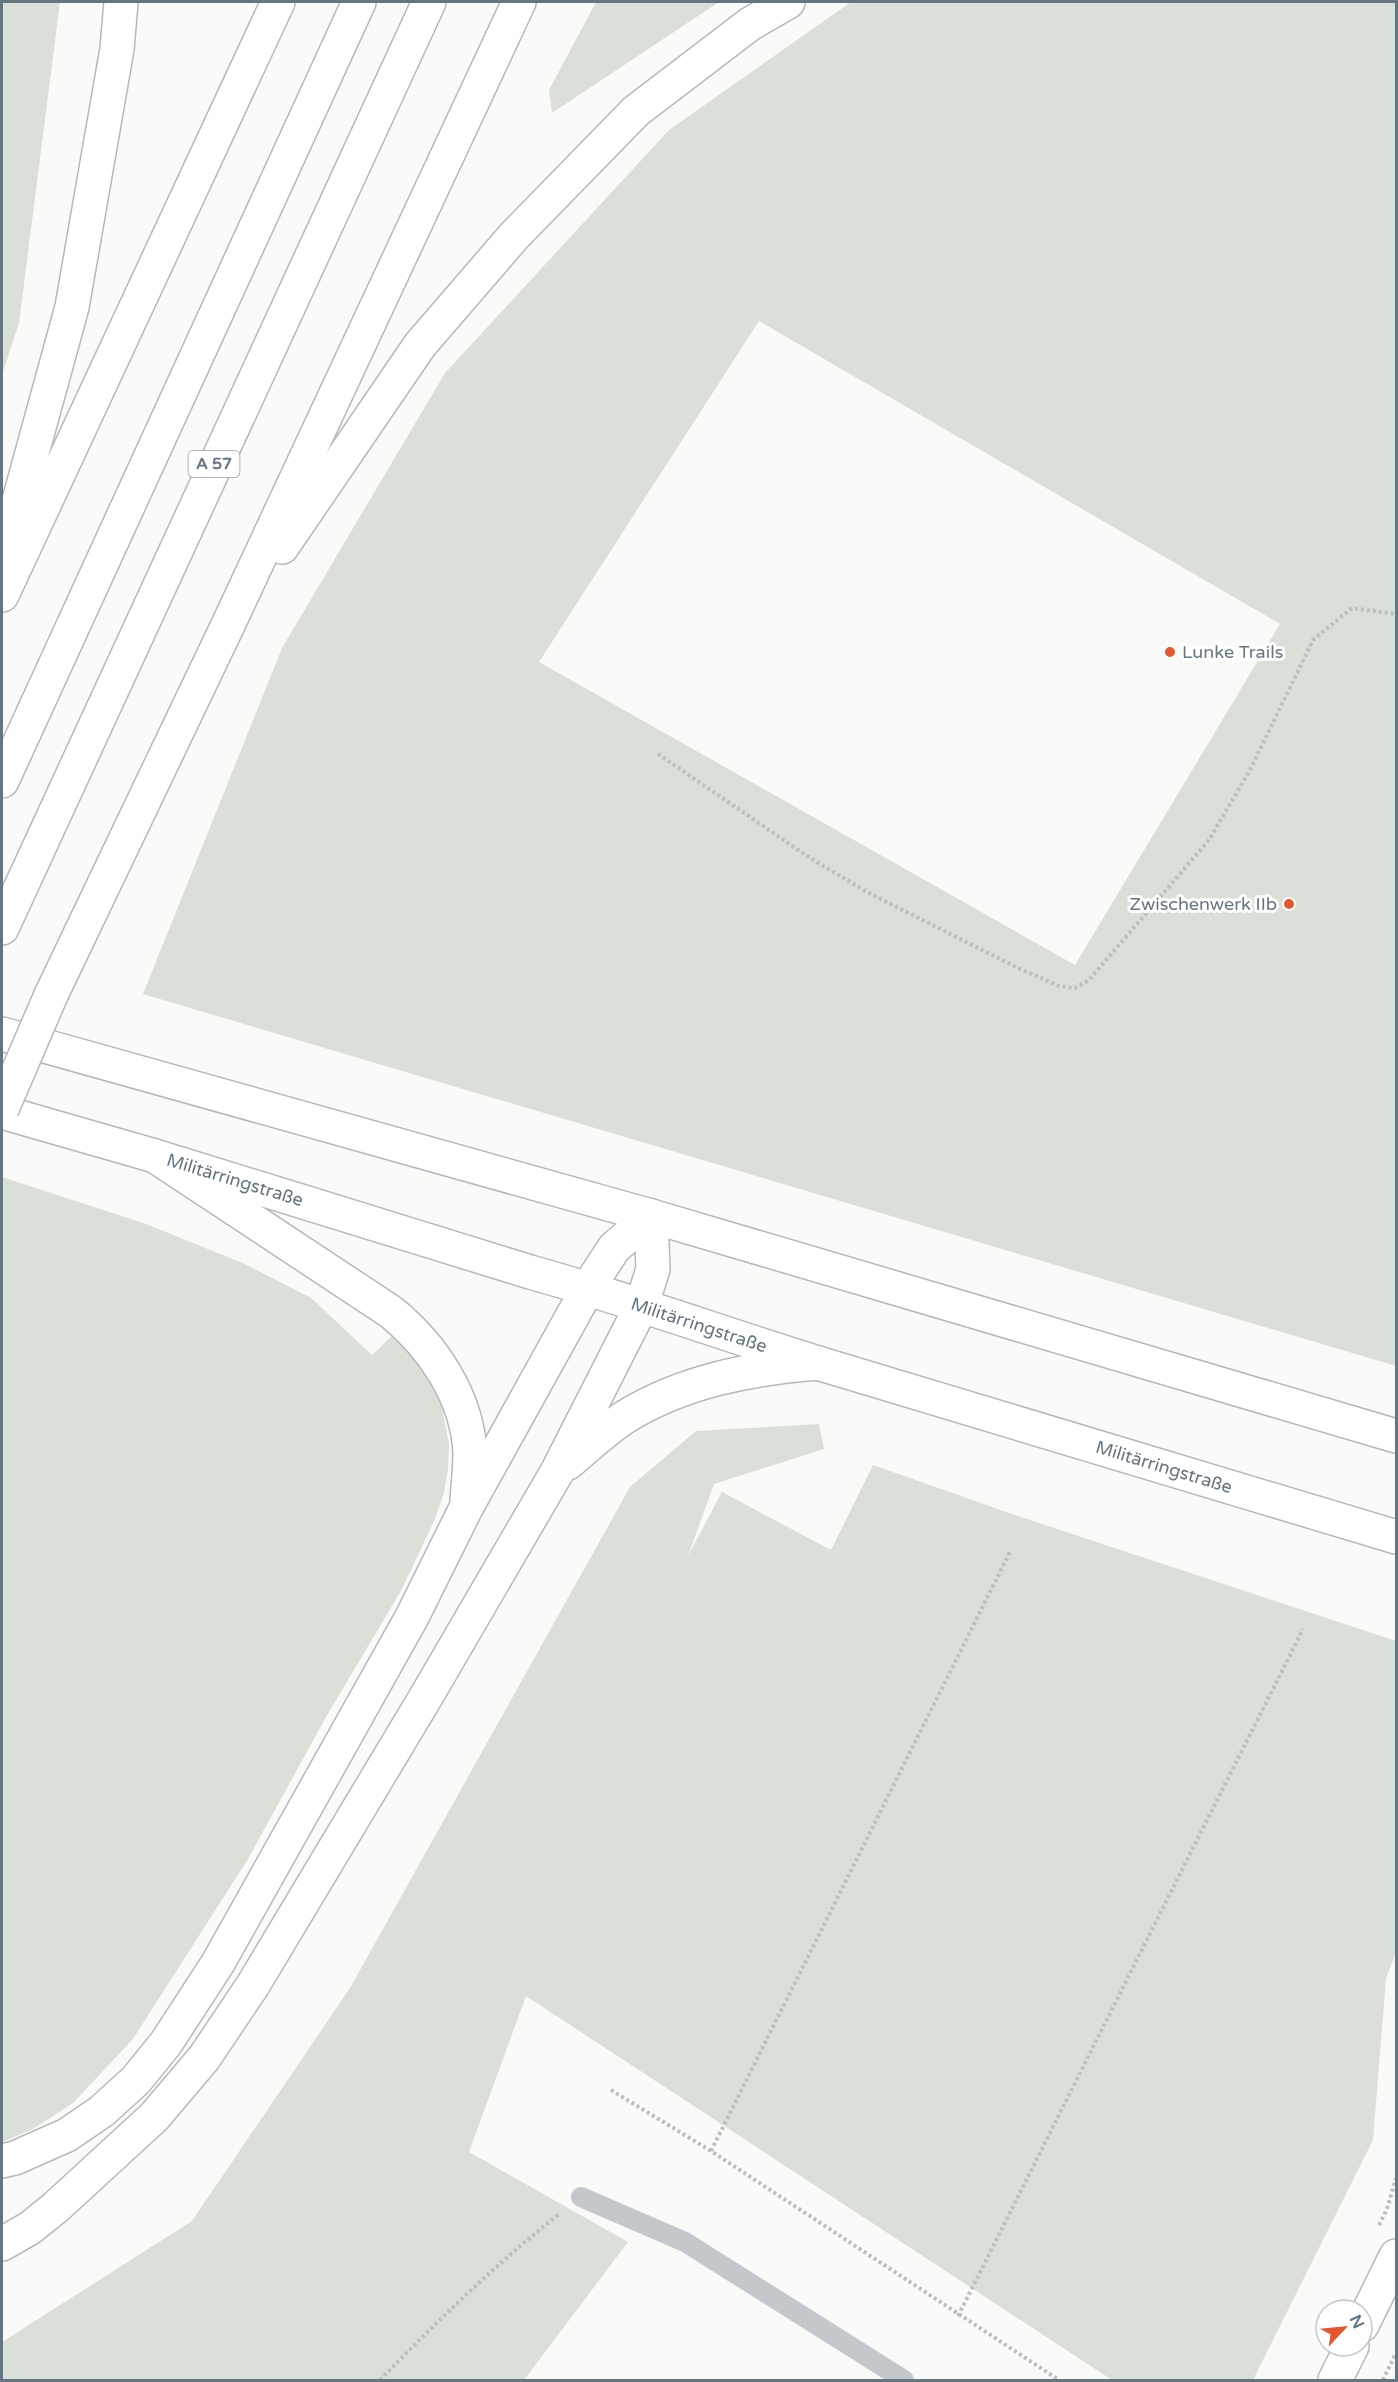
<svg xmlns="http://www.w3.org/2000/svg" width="1398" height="2382" font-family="'Varela Round',sans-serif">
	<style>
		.green { fill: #dadfd7; fill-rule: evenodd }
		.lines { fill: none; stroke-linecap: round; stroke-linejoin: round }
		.secondary-casing { stroke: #b3babf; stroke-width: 36 }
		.highway-casing { stroke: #b4b9bd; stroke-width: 36 }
		.path { stroke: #bbbfc2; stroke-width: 4; stroke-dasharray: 3 3; stroke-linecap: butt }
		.lane { stroke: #c3c8cc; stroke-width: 20 }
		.secondary { stroke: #fff; stroke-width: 33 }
		.highway { stroke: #fff; stroke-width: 33 }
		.highway-bridge-casing { stroke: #b4b9bd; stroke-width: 36; stroke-linecap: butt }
		.highway-bridge { stroke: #fff; stroke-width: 33 }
		.poi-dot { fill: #e4572e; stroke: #fff; stroke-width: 2 }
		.labels { text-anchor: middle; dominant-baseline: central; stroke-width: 6; stroke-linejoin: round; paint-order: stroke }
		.shield { fill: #fff; stroke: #939fa8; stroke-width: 1.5 }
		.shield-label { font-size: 16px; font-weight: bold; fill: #657683 }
		.poi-label { font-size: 18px; fill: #657683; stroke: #fff; text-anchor: start }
		.street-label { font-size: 18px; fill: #657683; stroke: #fff }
	</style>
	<rect width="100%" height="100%" fill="#fafaf8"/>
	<g class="green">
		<path d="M2,2H60L19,323L2,375Z"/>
		<path d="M596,2H719L552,113L549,90Z"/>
		<path d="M851,2H1396V1366L143,994L282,648L445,373L669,130ZM759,321L1280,624L1075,965L539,662Z"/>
		<path d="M2,1177L146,1224L245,1264L311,1298L372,1355L393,1335L411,1352L428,1377L442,1408L449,1444L448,1469L444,1493L435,1519L402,1589L326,1717L248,1859L133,2039L73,2103L33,2129L2,2142Z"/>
		<path d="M819,1424L824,1449L714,1484L688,1556L722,1492L831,1550L873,1465L1009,1513L1396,1641V1953L1386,1978L1373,2140L1253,2380H1112L526,1996L469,2152L628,2242L524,2380H2V2342L192,2221L350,1988L630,1487L696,1431Z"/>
	</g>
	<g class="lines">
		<g class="secondary-casing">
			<g id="secondary">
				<path d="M2,1034L651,1216L1396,1436"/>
				<path d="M2,1112L155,1156L530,1272C628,1299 724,1334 821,1364C1013,1422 1205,1479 1396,1537"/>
				<path d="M1362,2325L1396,2256"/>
				<path d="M1335,2380L1352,2346"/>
			</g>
		</g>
		<g class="highway-casing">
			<g id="highway">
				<path d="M282,547L420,345L514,236L636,111L750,24L788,2"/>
				<path d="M6,548L72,307L117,49L121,2"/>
				<path d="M2,595L278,2"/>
				<path d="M2,781L359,2"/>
				<path d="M2,928L429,2"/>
				<path d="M51,995L227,627L519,2"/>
				<path d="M155,1156L391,1312C433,1346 468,1398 470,1454C470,1469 468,1485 467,1500"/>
				<path d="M568,1463C586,1448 605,1430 625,1417C683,1381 752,1368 819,1363"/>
				<path d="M2,2161L15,2158L67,2135L102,2111L136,2080L166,2043L218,1963L412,1617L466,1508L588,1288L614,1248L651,1216"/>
				<path d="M2,2244L30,2228L56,2207L154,2117L204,2058L253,1985L427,1695L557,1472L641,1307L653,1269L651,1216"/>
			</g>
		</g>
		<g class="path">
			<path d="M658,754L807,856L867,892L1018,968L1059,986L1075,988L1089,980L1209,840L1250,770L1313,640L1352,608L1396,614"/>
			<path d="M611,2090L711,2151L1059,2380"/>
			<path d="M711,2151L1010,1552"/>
			<path d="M1379,2225L1387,2209L1396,2178"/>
			<path d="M958,2316L1303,1629"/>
			<path d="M380,2380C437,2321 495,2265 559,2214"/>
			<path d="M1383,2380L1396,2353"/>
		</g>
		<path class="lane" d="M581,2197L685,2242L904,2380"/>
		<use href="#secondary" class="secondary"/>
		<use href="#highway" class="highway"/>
		<g class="highway-bridge-casing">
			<path id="highway-bridge" d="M2,1109L51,995"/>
		</g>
		<use href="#highway-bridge" class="highway-bridge"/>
	</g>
	<g class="poi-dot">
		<circle cx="1170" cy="652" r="6"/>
		<circle cx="1289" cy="904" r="6"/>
	</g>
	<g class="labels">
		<rect class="shield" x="188.5" y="451" width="51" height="26" rx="4.5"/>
		<g class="shield-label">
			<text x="214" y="464">A 57</text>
		</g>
		<g class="poi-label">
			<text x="1182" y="652">Lunke Trails</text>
			<text x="1277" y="904" text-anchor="end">Zwischenwerk IIb</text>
		</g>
		<g class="street-label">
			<text transform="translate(235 1180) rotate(17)">Militärringstraße</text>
			<text transform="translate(699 1325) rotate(18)">Militärringstraße</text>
			<text transform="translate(1164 1467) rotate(17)">Militärringstraße</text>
		</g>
	</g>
	<rect width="1398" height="2382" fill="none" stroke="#657683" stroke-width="6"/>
	<g transform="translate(1344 2328) rotate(64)"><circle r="28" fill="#ffffff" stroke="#c1c8cd" stroke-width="1.5"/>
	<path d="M0-4.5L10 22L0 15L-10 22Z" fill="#e4572e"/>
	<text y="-9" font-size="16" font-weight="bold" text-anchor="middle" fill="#657683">N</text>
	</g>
</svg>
